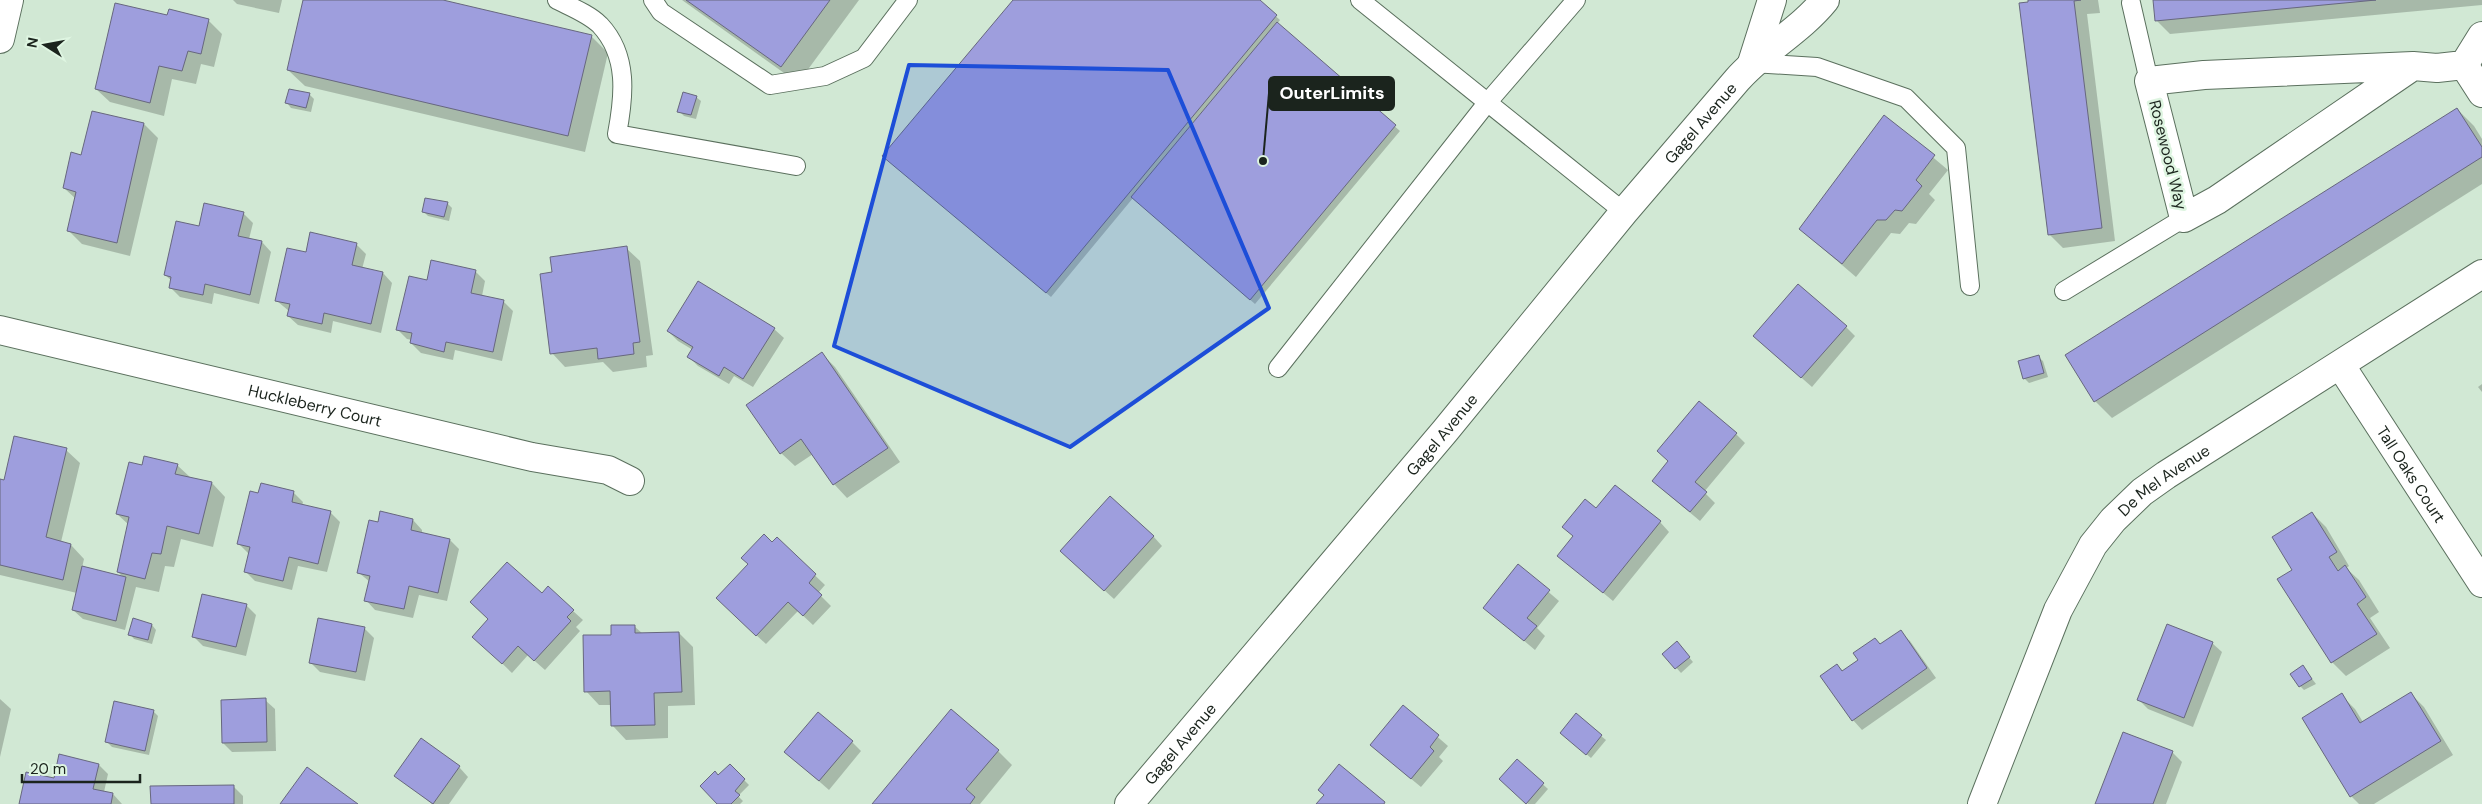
<svg xmlns="http://www.w3.org/2000/svg" width="2482" height="804" font-family="'DM Sans',sans-serif">
	<style>
		.shadow { fill: #0003 }
		.building { fill: #9e9edd; stroke: #67677e }
		.lines { fill: none; stroke-linecap: round; stroke-linejoin: round }
		.lane-casing { stroke: #5b705e; stroke-width: 20 }
		.street-casing { stroke: #5b705e; stroke-width: 30 }
		.secondary-casing { stroke: #5b705e; stroke-width: 30 }
		.lane { stroke: #fff; stroke-width: 18 }
		.street { stroke: #fff; stroke-width: 28 }
		.secondary { stroke: #fff; stroke-width: 28 }
		.marked { fill: #1d4ed8; fill-opacity: 0.2; stroke: #1d4ed8; stroke-width: 4; stroke-linejoin: round }
		.labels { text-anchor: middle; dominant-baseline: central; stroke-width: 5; stroke-linejoin: round; paint-order: stroke }
		.street-label { font-size: 16px; fill: #1b241d; stroke: #def5e1 }
		.leader { fill: none; stroke: #1b241d; stroke-width: 2 }
		.callout-dot { fill: #1b241d; stroke: #def5e1; stroke-width: 2 }
		.callout { fill: #1b241d; stroke: #1b241d; stroke-width: 2 }
		.callout-label { font-size: 18px; text-anchor: middle; font-weight: bold; fill: #fff }
	</style>
	<rect width="100%" height="100%" fill="#d1e8d4"/>
	<g class="shadow">
		<path d="M233,0H282L279,13L237,4Z"/>
		<path d="M305,0H438L591,36L608,53L585,152L305,86L288,70Z"/>
		<path d="M682,0H859L798,83Z"/>
		<path d="M1014,0H1258L1280,20L1277,24L1400,131L1255,304L1133,198L1051,297L888,160Z"/>
		<path d="M2029,0H2098L2100,13L2087,14L2115,241L2063,248L2049,234Z"/>
		<path d="M2154,0H2482V5L2170,34L2156,20Z"/>
		<path d="M168,17L208,20L222,34L214,67L201,64L196,84L172,79L164,116L110,102L96,89Z"/>
		<path d="M309,94L314,99L311,112L291,108L287,103Z"/>
		<path d="M696,97L701,101L696,119L684,116L679,111Z"/>
		<path d="M2457,109L2474,126L2482,139V184L2112,418L2095,401L2067,356Z"/>
		<path d="M93,113L144,124L158,138L130,256L82,244L68,230L76,199L64,188L82,156Z"/>
		<path d="M1885,117L1948,170L1929,194L1935,200L1916,224L1909,223L1900,234L1891,233L1856,277L1800,229Z"/>
		<path d="M447,203L452,208L449,221L428,216L423,211Z"/>
		<path d="M243,213L253,223L249,239L262,242L271,252L259,304L214,293L212,304L180,297L170,287L172,281L165,275L199,228Z"/>
		<path d="M356,244L366,254L362,269L383,273L392,283L381,333L333,321L331,333L298,325L288,316L289,311L277,301L307,254Z"/>
		<path d="M626,248L640,261L653,355L646,356L647,367L613,372L603,362L565,367L552,353L553,273Z"/>
		<path d="M475,271L485,281L482,296L503,301L513,311L502,361L455,350L453,360L421,353L411,343L412,340L407,339L398,330L428,281Z"/>
		<path d="M1846,327L1855,336L1812,387L1754,336Z"/>
		<path d="M774,329L784,338L753,387L734,376L729,384L698,366L689,357L693,350L678,341L668,331Z"/>
		<path d="M822,354L835,367L900,462L847,498L834,484L813,454L795,466L781,453Z"/>
		<path d="M2038,357L2043,361L2048,377L2029,383L2024,378Z"/>
		<path d="M2482,384V392L2478,387Z"/>
		<path d="M1736,434L1745,443L1704,492L1715,503L1700,521L1663,490Z"/>
		<path d="M66,450L80,463L61,542L71,545L84,559L82,568L124,578L118,572L129,525L117,514L143,467L177,465L191,478L212,483L225,497L213,547L181,539L174,567L165,566L159,592L136,587L125,630L83,619L73,610L77,593L0,575V480L5,482Z"/>
		<path d="M293,492L303,502L302,506L330,512L340,522L327,572L298,566L292,590L255,581L245,571L249,554L239,544Z"/>
		<path d="M1597,510L1660,522L1669,532L1613,601L1559,556L1574,537L1563,527Z"/>
		<path d="M2312,513L2326,527L2349,566L2346,568L2359,580L2379,612L2370,618L2390,648L2346,676L2332,662L2294,570Z"/>
		<path d="M413,520L422,530V534L450,540L459,549L447,601L419,595L413,618L375,610L366,600L370,582L358,572L379,523Z"/>
		<path d="M1153,536L1162,546L1114,599L1071,560Z"/>
		<path d="M777,539L825,585L818,593L831,606L813,625L798,611L766,644L727,608L750,564Z"/>
		<path d="M1518,566L1559,601L1537,628L1545,636L1535,650L1485,608Z"/>
		<path d="M542,595L573,611L583,620L576,627L580,631L545,670L528,655L512,673L484,646L490,619Z"/>
		<path d="M246,605L256,615L246,656L203,646L193,636Z"/>
		<path d="M152,625L156,630L152,644L134,639L130,634Z"/>
		<path d="M634,626L643,634L679,633L693,647L695,705L668,706V738L626,740L613,726L612,705H599L586,691L613,636Z"/>
		<path d="M364,628L374,638L365,681L320,672L311,663Z"/>
		<path d="M1900,632L1910,641L1936,678L1862,730L1853,720L1837,665L1844,672Z"/>
		<path d="M2212,643L2222,652L2193,727L2148,709L2139,700Z"/>
		<path d="M1681,648L1693,662L1681,673L1664,654Z"/>
		<path d="M2303,667L2316,684L2304,690L2300,686Z"/>
		<path d="M2410,693L2424,707L2453,755L2374,804H2359L2351,796L2341,695L2355,709L2363,722Z"/>
		<path d="M0,699L11,709L0,757Z"/>
		<path d="M265,700L275,709L276,751L232,752L223,743Z"/>
		<path d="M1403,707L1448,746L1439,757L1443,761L1421,787L1381,754Z"/>
		<path d="M153,711L158,716L149,755L112,747L107,742Z"/>
		<path d="M1601,736L1606,740L1591,758L1566,737Z"/>
		<path d="M852,742L861,751L829,790L796,761Z"/>
		<path d="M998,751L1012,765L980,804H873Z"/>
		<path d="M2172,752L2182,762L2166,804H2096Z"/>
		<path d="M1517,761L1548,789L1535,804H1528L1505,784Z"/>
		<path d="M99,765L108,774L104,792L113,794L122,804H20L54,780Z"/>
		<path d="M730,766L749,785L738,796L743,801L740,804H719L718,777Z"/>
		<path d="M459,767L468,777L449,804H432L396,775Z"/>
		<path d="M233,786L243,796V804H152Z"/>
	</g>
	<g class="building">
		<path d="M303,0H443L592,35L568,136L287,70Z"/>
		<path d="M686,0H830L781,67Z"/>
		<path d="M1013,0H1260L1277,15L1046,293L882,156Z"/>
		<path d="M2028,0H2081L2074,1L2102,228L2048,235L2019,3L2028,2Z"/>
		<path d="M2153,0H2376L2155,21Z"/>
		<path d="M115,3L167,15L169,9L209,19L201,54L188,51L182,71L159,66L150,103L95,89Z"/>
		<path d="M1277,22L1396,125L1250,300L1131,197Z"/>
		<path d="M289,89L310,93L306,108L285,103Z"/>
		<path d="M683,92L697,96L691,115L677,112Z"/>
		<path d="M2457,108L2482,147V157L2094,402L2065,355Z"/>
		<path d="M92,111L144,123L117,243L67,231L76,192L63,188L71,152L81,155Z"/>
		<path d="M1884,115L1935,155L1916,180L1922,186L1902,211L1895,210L1886,220H1877L1842,264L1799,229Z"/>
		<path d="M425,198L448,202L444,217L422,212Z"/>
		<path d="M204,203L244,212L238,236L262,241L250,295L205,284L203,295L169,288L171,277L164,275L176,221L199,226Z"/>
		<path d="M310,232L357,243L352,265L383,272L371,324L324,313L322,324L287,316L290,304L275,301L287,248L306,252Z"/>
		<path d="M627,246L640,342L633,343L634,354L598,359L597,348L550,354L540,274L552,272L550,257Z"/>
		<path d="M431,260L476,270L471,293L504,300L493,352L446,342L444,352L410,343L412,333L396,330L409,276L427,280Z"/>
		<path d="M698,281L775,328L743,379L724,367L719,376L687,357L693,347L667,331Z"/>
		<path d="M1798,284L1847,326L1801,378L1753,336Z"/>
		<path d="M822,352L888,448L833,485L801,439L780,454L746,405Z"/>
		<path d="M2039,355L2044,373L2023,379L2018,361Z"/>
		<path d="M1699,401L1737,433L1695,482L1707,492L1690,512L1652,481L1668,461L1657,451Z"/>
		<path d="M14,436L67,448L46,537L71,544L63,580L0,565V479L4,480Z"/>
		<path d="M144,456L178,464L175,474L212,482L199,534L167,526L161,554L152,553L145,579L117,572L129,517L116,514L129,462L142,465Z"/>
		<path d="M261,483L294,491L292,502L331,511L318,564L289,557L283,581L244,572L250,547L237,544L250,491L258,493Z"/>
		<path d="M1615,485L1661,521L1603,593L1557,556L1573,536L1562,527L1585,499L1596,508Z"/>
		<path d="M1110,496L1154,536L1104,591L1060,551Z"/>
		<path d="M380,511L413,519L411,530L450,539L438,593L409,586L404,609L364,601L370,576L357,573L369,520L378,522Z"/>
		<path d="M2312,512L2337,552L2329,557L2338,571L2345,565L2366,597L2357,604L2377,634L2331,663L2277,579L2292,570L2272,537Z"/>
		<path d="M764,534L772,542L777,537L816,574L809,583L822,595L803,616L788,602L756,636L716,598L748,564L741,558Z"/>
		<path d="M507,562L542,593L548,586L574,610L567,617L571,621L534,661L518,646L502,664L472,637L488,619L470,602Z"/>
		<path d="M1518,564L1550,590L1527,618L1537,626L1524,641L1483,608Z"/>
		<path d="M82,566L126,577L116,621L72,610Z"/>
		<path d="M202,594L247,604L236,647L192,637Z"/>
		<path d="M133,618L152,624L148,640L128,635Z"/>
		<path d="M318,618L365,627L356,672L309,663Z"/>
		<path d="M2167,624L2213,642L2184,718L2137,700Z"/>
		<path d="M611,625H635V633L679,632L682,692L654,693L655,725L611,726L610,691L584,692L583,635H611Z"/>
		<path d="M1901,630L1927,668L1852,721L1820,676L1837,664L1842,671L1858,660L1853,653L1875,638L1880,644Z"/>
		<path d="M1677,641L1690,657L1675,669L1662,654Z"/>
		<path d="M2303,665L2312,679L2299,687L2290,674Z"/>
		<path d="M2411,692L2441,741L2350,797L2302,718L2342,693L2360,723Z"/>
		<path d="M266,698L267,742L222,743L221,700Z"/>
		<path d="M114,701L154,710L145,751L105,742Z"/>
		<path d="M1403,705L1439,735L1430,747L1434,751L1411,779L1370,745Z"/>
		<path d="M951,709L999,750L966,789L975,797L970,804H872Z"/>
		<path d="M818,712L853,741L819,781L784,752Z"/>
		<path d="M1576,713L1602,735L1586,755L1560,733Z"/>
		<path d="M2123,732L2173,751L2153,804H2095Z"/>
		<path d="M421,738L460,766L433,804L394,776Z"/>
		<path d="M59,754L99,764L93,789L113,793L111,804H19L26,772L54,778Z"/>
		<path d="M1517,759L1544,783L1526,804L1499,779Z"/>
		<path d="M730,764L745,779L735,791L740,795L731,804H717L700,786L715,771L718,775Z"/>
		<path d="M1339,764L1385,802L1384,804H1316L1324,795L1318,790Z"/>
		<path d="M307,767L358,804H280Z"/>
		<path d="M234,785V804H151L150,786Z"/>
	</g>
	<g class="lines">
		<g class="lane-casing">
			<g id="lane">
				<path d="M557,0C571,7 589,14 600,25C629,56 624,97 617,134L796,166"/>
				<path d="M653,0L661,12L770,85L825,76L864,58L908,0"/>
				<path d="M1360,0L1624,212"/>
				<path d="M2131,3L2149,81"/>
				<path d="M1752,63L1817,67L1906,98L1956,148L1970,286"/>
				<path d="M2064,291L2184,218"/>
				<path d="M1278,368L1487,103L1576,0"/>
			</g>
		</g>
		<g class="street-casing">
			<g id="street">
				<path d="M0,39L9,0"/>
				<path d="M2464,65L2482,93"/>
				<path d="M2413,66L2217,200L2184,218L2149,81L2204,75L2413,66L2437,68L2464,65L2482,36"/>
				<path id="s1" d="M0,330L532,457L608,470L630,481"/>
				<path id="s2" d="M2341,366L2482,583"/>
				<path id="s3" d="M1982,804L2058,610L2093,545L2113,520L2142,492L2166,475L2482,274"/>
			</g>
		</g>
		<g class="secondary-casing">
			<g id="secondary">
				<path d="M1752,63L1772,0"/>
				<path id="s4" d="M1129,804L1445,431L1624,212L1737,80C1763,50 1800,31 1825,0"/>
			</g>
		</g>
		<use href="#lane" class="lane"/>
		<use href="#street" class="street"/>
		<use href="#secondary" class="secondary"/>
	</g>
	<path class="marked" d="M909,65L1168,70L1269,308L1070,447L834,346Z"/>
	<g class="labels">
		<g class="street-label">
			<text stroke="none"><textPath href="#s4" startOffset="889">Gagel Avenue</textPath></text>
			<text transform="translate(2168 155) rotate(76)">Rosewood Way</text>
			<text stroke="none"><textPath href="#s1" startOffset="324">Huckleberry Court</textPath></text>
			<text stroke="none"><textPath href="#s4" startOffset="484">Gagel Avenue</textPath></text>
			<text stroke="none"><textPath href="#s2" startOffset="129">Tall Oaks Court</textPath></text>
			<text stroke="none"><textPath href="#s3" startOffset="379">De Mel Avenue</textPath></text>
			<text stroke="none"><textPath href="#s4" startOffset="79">Gagel Avenue</textPath></text>
		</g>
	</g>
	<path class="leader" d="M1263 161L1269 93"/>
	<circle class="callout-dot" cx="1263" cy="161" r="5"/>
	<rect class="callout" x="1269" y="77" width="125" height="33" rx="5"/>
	<g class="callout-label">
		<text x="1332" y="99">OuterLimits</text>
	</g>
	<g transform="translate(45 45) rotate(281)" stroke="#def5e1" stroke-width="4" paint-order="stroke">
	<path d="M0-4L9 19L0 12L-9 19Z" fill="#1b241d"/>
	<text y="-8" font-size="14" font-weight="bold" text-anchor="middle" fill="#1b241d">N</text>
	</g>
	<path d="M22 774v8h118v-8" fill="none" stroke="#1b241d" stroke-width="2.5"/>
	<text x="30" y="774" font-size="15" fill="#1b241d" stroke="#def5e1" stroke-width="4" paint-order="stroke">20 m</text>
</svg>
